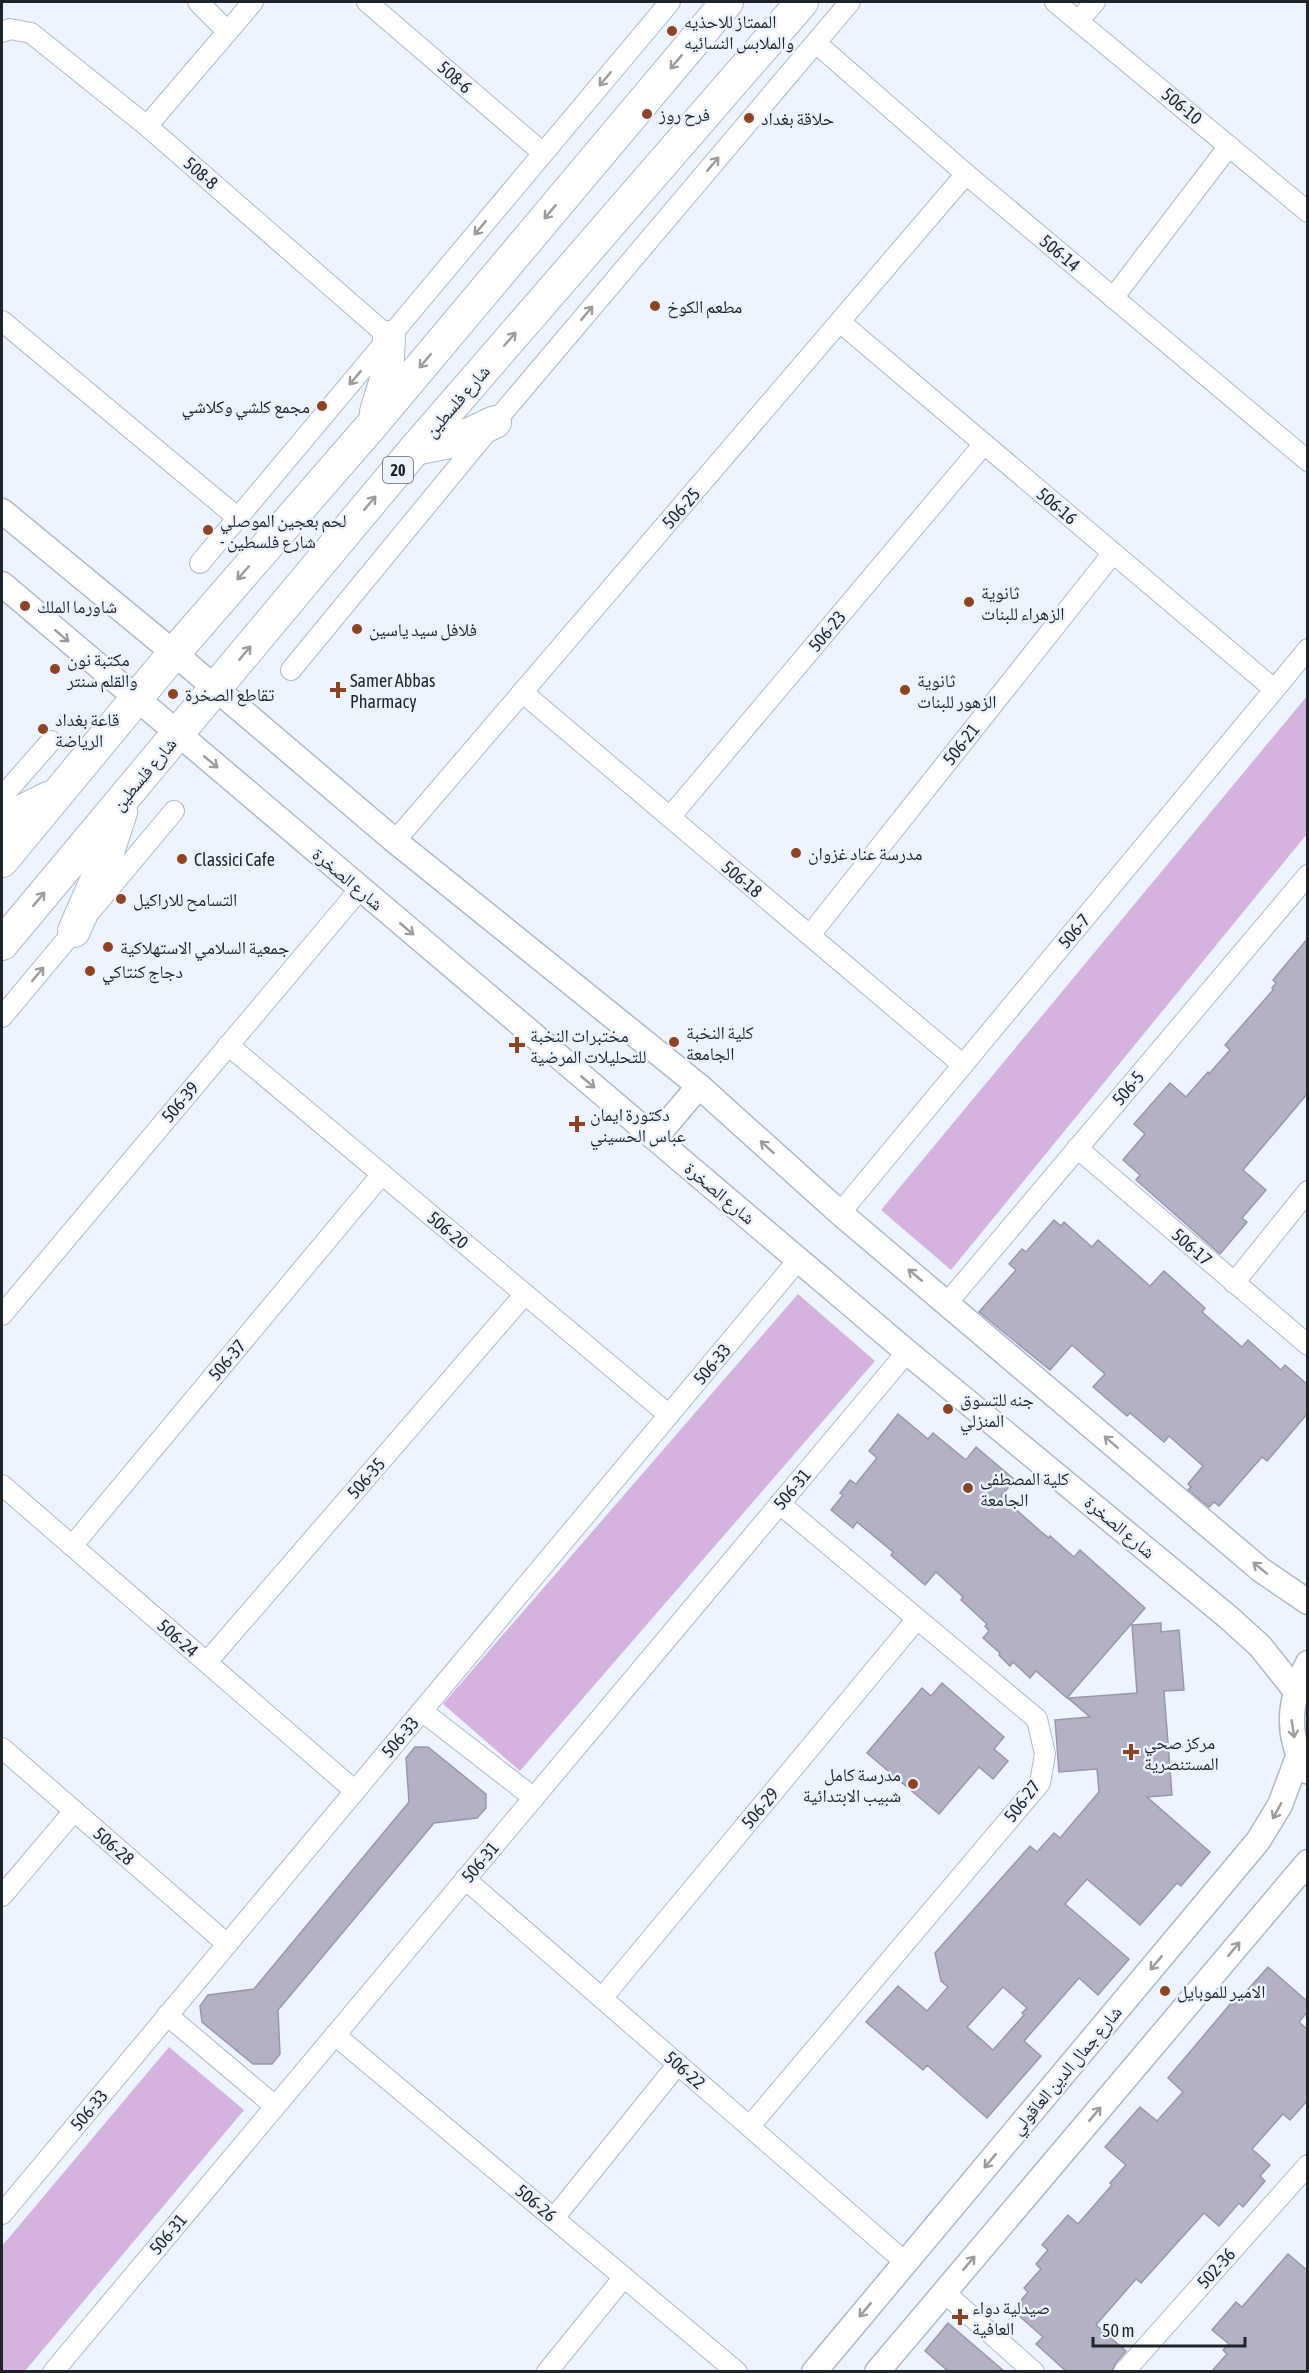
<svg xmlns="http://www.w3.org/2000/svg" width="1309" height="2373" font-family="'Asap Condensed','Noto Naskh Arabic',sans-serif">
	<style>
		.green { fill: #d4b4df }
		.building { fill: #b2b1c5; stroke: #9897aa; stroke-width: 1.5; fill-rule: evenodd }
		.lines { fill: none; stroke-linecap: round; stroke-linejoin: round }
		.minor-casing { stroke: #aeb9cb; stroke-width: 22 }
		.tertiary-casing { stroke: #aeb9cb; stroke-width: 27 }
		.primary-casing { stroke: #aeb9cb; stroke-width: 34 }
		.minor { stroke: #fff; stroke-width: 20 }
		.tertiary { stroke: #fff; stroke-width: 24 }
		.primary { stroke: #fff; stroke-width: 32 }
		.oneway { stroke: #9a9c9f }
		.poi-dot { fill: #8c4422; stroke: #ecf4ff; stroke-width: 2 }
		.labels { text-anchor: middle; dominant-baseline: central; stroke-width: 5; stroke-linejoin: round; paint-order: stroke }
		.shield { fill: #ecf4ff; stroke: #5c626a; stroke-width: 1.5 }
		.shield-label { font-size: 16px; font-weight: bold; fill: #1f242a }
		.poi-label { font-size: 18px; fill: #1f242a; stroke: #ecf4ff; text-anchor: start }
		.street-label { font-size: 18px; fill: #1f242a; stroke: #ecf4ff }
	</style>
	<rect width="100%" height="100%" fill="#ecf4ff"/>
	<g class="green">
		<path d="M1307,696V834L951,1270L881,1210Z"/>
		<path d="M798,1294L875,1361L520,1771L443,1704Z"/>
		<path d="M169,2047L244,2110L25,2371H2V2246Z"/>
	</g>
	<g class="building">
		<path d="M1308,938V1093L1243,1170L1266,1190L1242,1218L1247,1222L1220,1254L1136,1180L1140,1175L1123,1160L1145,1134L1134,1124L1170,1083L1186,1097L1208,1072L1209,1074L1230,1050L1225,1045L1273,990L1272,988L1276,983L1273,980Z"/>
		<path d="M1054,1220L1061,1226L1064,1222L1092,1247L1098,1240L1150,1286L1164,1271L1205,1308L1202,1312L1242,1347L1248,1340L1281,1370L1285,1365L1308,1385V1413L1267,1461L1262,1457L1219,1506L1214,1502L1209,1507L1188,1490L1191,1487L1188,1484L1203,1466L1169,1436L1164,1442L1130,1413L1127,1416L1093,1387L1105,1374L1072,1345L1050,1370L979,1312L1016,1270L1009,1264L1022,1249L1026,1252Z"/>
		<path d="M898,1414L928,1439L933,1433L966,1460L976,1447L1015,1480L1001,1496L1039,1530L1049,1538L1050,1536L1074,1557L1080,1550L1145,1608L1067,1698L1036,1671L1030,1678L1013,1662L1010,1666L999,1655L1000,1653L983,1638L989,1631L985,1626L987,1624L961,1600L963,1597L936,1572L925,1585L891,1555L893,1552L857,1522L853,1528L831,1510L843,1495L840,1493L850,1480L856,1484L877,1458L869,1451Z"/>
		<path d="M1161,1623V1632L1179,1630L1184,1690L1164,1691L1172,1795L1147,1797L1210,1852L1181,1886L1177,1883L1140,1925L1087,1879L1065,1904L1129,1959L1098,1995L1079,1978L1024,2041L1041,2056L987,2118L927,2065L923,2070L866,2022L898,1986L927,2011L948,1987L941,1981L935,1953L1030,1846L1037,1852L1054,1833L1060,1838L1099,1792L1097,1769L1059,1772L1055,1720L1090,1717L1068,1698L1137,1693L1132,1625ZM1003,1987L1027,2008L1022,2013L1024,2015L993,2050L967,2027Z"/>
		<path d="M942,1683L1004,1737L994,1749L1008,1761L993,1779L979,1767L939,1814L867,1753L922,1688L931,1696Z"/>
		<path d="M415,1747H428L486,1794V1808L477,1818L434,1823L278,2010L280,2054L272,2064H253L202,2022L200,2006L208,1995L254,1989L409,1802L406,1758Z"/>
		<path d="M1268,1967L1308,2002V2011L1299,2022L1308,2030V2100L1290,2120L1283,2114L1252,2149L1270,2165L1260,2176L1265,2181L1243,2207L1239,2203L1219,2226L1204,2213L1141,2283L1136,2279L1096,2325L1126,2351L1115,2364L1112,2371L1067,2372L1036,2344L1043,2337L1016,2313L1022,2306L1019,2303L1028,2292L1024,2288L1041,2269L1036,2264L1048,2250L1042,2245L1068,2215L1078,2224L1112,2185L1110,2183L1126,2165L1105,2147L1140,2107L1157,2121L1183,2092L1168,2078L1232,2002L1234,2005Z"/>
		<path d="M1288,2254L1308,2271V2372H1211L1227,2354L1223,2350L1229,2344L1212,2330L1236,2302L1242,2307Z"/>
		<path d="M948,2323L1005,2372H949L925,2351Z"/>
	</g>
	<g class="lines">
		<g class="minor-casing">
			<g id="minor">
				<path d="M198,2L227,31"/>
				<path d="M367,2L543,153"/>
				<path d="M1055,2L1308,212"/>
				<path d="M1079,20L1095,2"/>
				<path d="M2,32L10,29L31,33L147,126L389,337"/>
				<path d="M816,43L966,174L1308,461"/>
				<path d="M147,126L253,2"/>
				<path d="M1113,298L1229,146"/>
				<path d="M2,321L238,518"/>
				<path d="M840,322L1274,689"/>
				<path d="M200,563L670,2"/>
				<path d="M291,670L495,422L850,2"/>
				<path d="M522,692L963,1065"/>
				<path d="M2,797L51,741"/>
				<path d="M670,817L984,444"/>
				<path d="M395,841L966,174"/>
				<path d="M810,935L1113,553"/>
				<path d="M2,1017L174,811"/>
				<path d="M228,1045L669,1415"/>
				<path d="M1077,1148L1308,1345"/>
				<path d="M840,1213L1308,649"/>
				<path d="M1234,1283L1308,1191"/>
				<path d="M948,1302L1308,875"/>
				<path d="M2,1315L360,889"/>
				<path d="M2,1485L355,1791"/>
				<path d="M72,1546L382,1174"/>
				<path d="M207,1662L525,1294"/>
				<path d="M422,1711L534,1798"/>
				<path d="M2,1748L227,1944"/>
				<path d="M465,1879L905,2262"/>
				<path d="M2,1896L74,1811"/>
				<path d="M602,1998L917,1619"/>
				<path d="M167,2015L275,2106"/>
				<path d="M335,2035L737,2372"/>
				<path d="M750,2126L1040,1783L1045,1754L1037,1719L780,1504"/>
				<path d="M2,2214L799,1259"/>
				<path d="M554,2218L678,2064"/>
				<path d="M944,2292L1034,2372"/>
				<path d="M53,2372L907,1352"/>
				<path d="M547,2372L624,2277"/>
				<path d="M1124,2372L1308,2165"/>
			</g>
		</g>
		<g class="tertiary-casing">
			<g id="tertiary">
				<path d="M2,511L174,653L395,841L699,1086L840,1213L1261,1570L1308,1602"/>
				<path d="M2,584L907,1352L1228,1617L1260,1646L1295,1690"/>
				<path d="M655,1138L699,1086"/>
				<path d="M1306,1771C1285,1733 1289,1700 1308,1663"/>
				<path d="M814,2372L1258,1841L1280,1805L1298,1757"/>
				<path d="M877,2372L1308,1862"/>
			</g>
		</g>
		<g class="primary-casing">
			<g id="primary">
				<path d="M376,412L387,376L389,337"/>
				<path d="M415,449L454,441L495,422"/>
				<path d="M2,821L48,798"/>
				<path d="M2,861L174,653L372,425L727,2"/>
				<path d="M74,931L107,855L121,812"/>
				<path d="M2,944L415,449L802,2"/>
			</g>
		</g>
		<use href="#minor" class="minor"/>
		<use href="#tertiary" class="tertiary"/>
		<use href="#primary" class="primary"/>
	</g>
	<defs><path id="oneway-shaft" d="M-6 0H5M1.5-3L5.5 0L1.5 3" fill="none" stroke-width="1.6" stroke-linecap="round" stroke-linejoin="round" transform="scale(1.5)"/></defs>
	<g class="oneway">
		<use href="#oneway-shaft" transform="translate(676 62) rotate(130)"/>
		<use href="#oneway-shaft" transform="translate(605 79) rotate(130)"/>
		<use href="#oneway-shaft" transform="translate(713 164) rotate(-50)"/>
		<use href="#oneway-shaft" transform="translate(550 212) rotate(130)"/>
		<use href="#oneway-shaft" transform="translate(480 228) rotate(130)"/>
		<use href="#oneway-shaft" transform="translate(587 313) rotate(-50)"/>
		<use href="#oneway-shaft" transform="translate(510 339) rotate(-49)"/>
		<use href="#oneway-shaft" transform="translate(425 361) rotate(130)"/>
		<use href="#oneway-shaft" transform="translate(355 378) rotate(130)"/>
		<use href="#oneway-shaft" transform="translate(370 503) rotate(-50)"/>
		<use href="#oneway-shaft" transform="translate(243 573) rotate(131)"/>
		<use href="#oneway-shaft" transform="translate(62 636) rotate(41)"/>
		<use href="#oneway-shaft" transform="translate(245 653) rotate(-50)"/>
		<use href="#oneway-shaft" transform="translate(211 762) rotate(40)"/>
		<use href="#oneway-shaft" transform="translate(39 899) rotate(-50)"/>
		<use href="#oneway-shaft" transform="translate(407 929) rotate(40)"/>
		<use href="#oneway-shaft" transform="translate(38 974) rotate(-50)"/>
		<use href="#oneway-shaft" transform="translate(588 1082) rotate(40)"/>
		<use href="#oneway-shaft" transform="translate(767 1147) rotate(-138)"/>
		<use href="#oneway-shaft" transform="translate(915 1275) rotate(-140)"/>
		<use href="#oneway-shaft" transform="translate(1111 1442) rotate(-139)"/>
		<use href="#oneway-shaft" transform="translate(1260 1568) rotate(-141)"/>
		<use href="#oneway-shaft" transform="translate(1293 1729) rotate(81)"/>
		<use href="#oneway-shaft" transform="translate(1277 1811) rotate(118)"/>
		<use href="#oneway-shaft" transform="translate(1234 1949) rotate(-50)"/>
		<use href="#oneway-shaft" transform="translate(1156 1963) rotate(130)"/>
		<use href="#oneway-shaft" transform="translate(1095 2114) rotate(-50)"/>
		<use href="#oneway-shaft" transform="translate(990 2161) rotate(130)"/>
		<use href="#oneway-shaft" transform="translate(969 2263) rotate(-50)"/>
		<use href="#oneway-shaft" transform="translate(865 2310) rotate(130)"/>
	</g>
	<g class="poi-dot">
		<circle cx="672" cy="31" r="6"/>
		<circle cx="647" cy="114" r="6"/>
		<circle cx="749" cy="118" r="6"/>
		<circle cx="655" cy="306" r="6"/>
		<circle cx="322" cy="406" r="6"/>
		<circle cx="208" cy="530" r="6"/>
		<circle cx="969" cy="602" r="6"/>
		<circle cx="25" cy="606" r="6"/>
		<circle cx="357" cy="629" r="6"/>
		<circle cx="55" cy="669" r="6"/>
		<path d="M335 681h6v6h6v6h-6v6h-6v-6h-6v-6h6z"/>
		<circle cx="905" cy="690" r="6"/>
		<circle cx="173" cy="694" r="6"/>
		<circle cx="43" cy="729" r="6"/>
		<circle cx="796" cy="853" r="6"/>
		<circle cx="182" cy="859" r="6"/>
		<circle cx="121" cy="899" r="6"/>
		<circle cx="108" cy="947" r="6"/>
		<circle cx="90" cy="971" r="6"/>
		<circle cx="674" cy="1042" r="6"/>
		<path d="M514 1036h6v6h6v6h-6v6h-6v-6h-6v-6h6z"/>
		<path d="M574 1115h6v6h6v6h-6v6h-6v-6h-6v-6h6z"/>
		<circle cx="948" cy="1409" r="6"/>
		<circle cx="968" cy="1488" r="6"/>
		<path d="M1128 1743h6v6h6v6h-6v6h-6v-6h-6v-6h6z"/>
		<circle cx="913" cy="1784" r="6"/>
		<circle cx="1165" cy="1991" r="6"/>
		<path d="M957 2308h6v6h6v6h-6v6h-6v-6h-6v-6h6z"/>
	</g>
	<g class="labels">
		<rect class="shield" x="383" y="457" width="30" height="26" rx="4.5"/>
		<g class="shield-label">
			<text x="398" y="470">20</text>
		</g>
		<g class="poi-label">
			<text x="684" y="21">الممتاز للاحذيه<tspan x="684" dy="21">والملابس النسائيه</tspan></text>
			<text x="659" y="114">فرح روز</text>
			<text x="761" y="118">حلاقة بغداد</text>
			<text x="667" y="306">مطعم الكوخ</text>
			<text x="310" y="406" text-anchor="end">مجمع كلشي وكلاشي</text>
			<text x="220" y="520">لحم بعجين الموصلي<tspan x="220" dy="21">- شارع فلسطين</tspan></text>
			<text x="981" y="592">ثانوية<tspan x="981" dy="21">الزهراء للبنات</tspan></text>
			<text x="37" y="606">شاورما الملك</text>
			<text x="369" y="629">فلافل سيد ياسين</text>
			<text x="67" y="659">مكتبة نون<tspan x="67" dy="21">والقلم سنتر</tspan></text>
			<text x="350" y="680">Samer Abbas<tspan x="350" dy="21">Pharmacy</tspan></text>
			<text x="917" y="680">ثانوية<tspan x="917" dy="21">الزهور للبنات</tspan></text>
			<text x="185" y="694">تقاطع الصخرة</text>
			<text x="55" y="719">قاعة بغداد<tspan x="55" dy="21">الرياضة</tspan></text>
			<text x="808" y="853">مدرسة عناد غزوان</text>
			<text x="194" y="859">Classici Cafe</text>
			<text x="133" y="899">التسامح للاراكيل</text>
			<text x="120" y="947">جمعية السلامي الاستهلاكية</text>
			<text x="102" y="971">دجاج كنتاكي</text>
			<text x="686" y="1032">كلية النخبة<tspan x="686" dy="21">الجامعة</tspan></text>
			<text x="530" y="1035">مختبرات النخبة<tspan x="530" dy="21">للتحليلات المرضية</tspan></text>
			<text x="590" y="1114">دكتورة ايمان<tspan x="590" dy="21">عباس الحسيني</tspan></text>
			<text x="960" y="1399">جنه للتسوق<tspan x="960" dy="21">المنزلي</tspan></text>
			<text x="980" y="1478">كلية المصطفى<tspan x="980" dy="21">الجامعة</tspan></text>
			<text x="1144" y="1742">مركز صحي<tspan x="1144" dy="21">المستنصرية</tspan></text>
			<text x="901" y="1774" text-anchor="end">مدرسة كامل<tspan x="901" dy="21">شبيب الابتدائية</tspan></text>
			<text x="1177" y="1991">الامير للموبايل</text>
			<text x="972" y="2307">صيدلية دواء<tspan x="972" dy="21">العافية</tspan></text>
		</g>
		<g class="street-label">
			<text transform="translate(455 77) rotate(41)">508-6</text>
			<text transform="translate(1182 106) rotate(40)">506-10</text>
			<text transform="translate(201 173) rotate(41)">508-8</text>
			<text transform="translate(1060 253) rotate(40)">506-14</text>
			<text transform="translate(457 401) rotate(-49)">شارع فلسطين</text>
			<text transform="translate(1057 506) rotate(40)">506-16</text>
			<text transform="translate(681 508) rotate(-49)">506-25</text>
			<text transform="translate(827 631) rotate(-50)">506-23</text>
			<text transform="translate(961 744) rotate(-52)">506-21</text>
			<text transform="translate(144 774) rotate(-50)">شارع فلسطين</text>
			<text transform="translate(348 879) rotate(40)">شارع الصخرة</text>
			<text transform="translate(742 879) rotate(40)">506-18</text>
			<text transform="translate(1074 931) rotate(-50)">506-7</text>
			<text transform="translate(1128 1088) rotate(-50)">506-5</text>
			<text transform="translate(180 1102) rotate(-50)">506-39</text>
			<text transform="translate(720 1193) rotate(40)">شارع الصخرة</text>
			<text transform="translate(448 1230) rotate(40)">506-20</text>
			<text transform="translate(1192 1247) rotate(41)">506-17</text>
			<text transform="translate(227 1360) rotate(-50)">506-37</text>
			<text transform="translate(712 1364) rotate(-50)">506-33</text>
			<text transform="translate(366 1478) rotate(-49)">506-35</text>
			<text transform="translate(792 1489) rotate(-50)">506-31</text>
			<text transform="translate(1120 1527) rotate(40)">شارع الصخرة</text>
			<text transform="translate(178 1638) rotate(41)">506-24</text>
			<text transform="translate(400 1737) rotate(-50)">506-33</text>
			<text transform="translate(1022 1801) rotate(-53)">506-27</text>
			<text transform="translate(760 1808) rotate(-50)">506-29</text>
			<text transform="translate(114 1846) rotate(41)">506-28</text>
			<text transform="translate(480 1862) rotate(-50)">506-31</text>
			<text transform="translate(685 2070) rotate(41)">506-22</text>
			<text transform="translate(1066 2070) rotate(-50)">شارع جمال الدين العاقولي</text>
			<text transform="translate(89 2110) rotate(-50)">506-33</text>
			<text transform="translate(536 2203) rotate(40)">506-26</text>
			<text transform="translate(168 2234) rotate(-50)">506-31</text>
			<text transform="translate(1216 2268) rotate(-48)">502-36</text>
		</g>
	</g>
	<rect width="1309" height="2373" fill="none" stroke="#1f242a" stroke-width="6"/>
	<path d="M1093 2337v9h152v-9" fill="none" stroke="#1f242a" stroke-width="3"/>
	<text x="1102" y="2337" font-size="18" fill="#1f242a" stroke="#ecf4ff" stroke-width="4.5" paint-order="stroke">50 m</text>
</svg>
